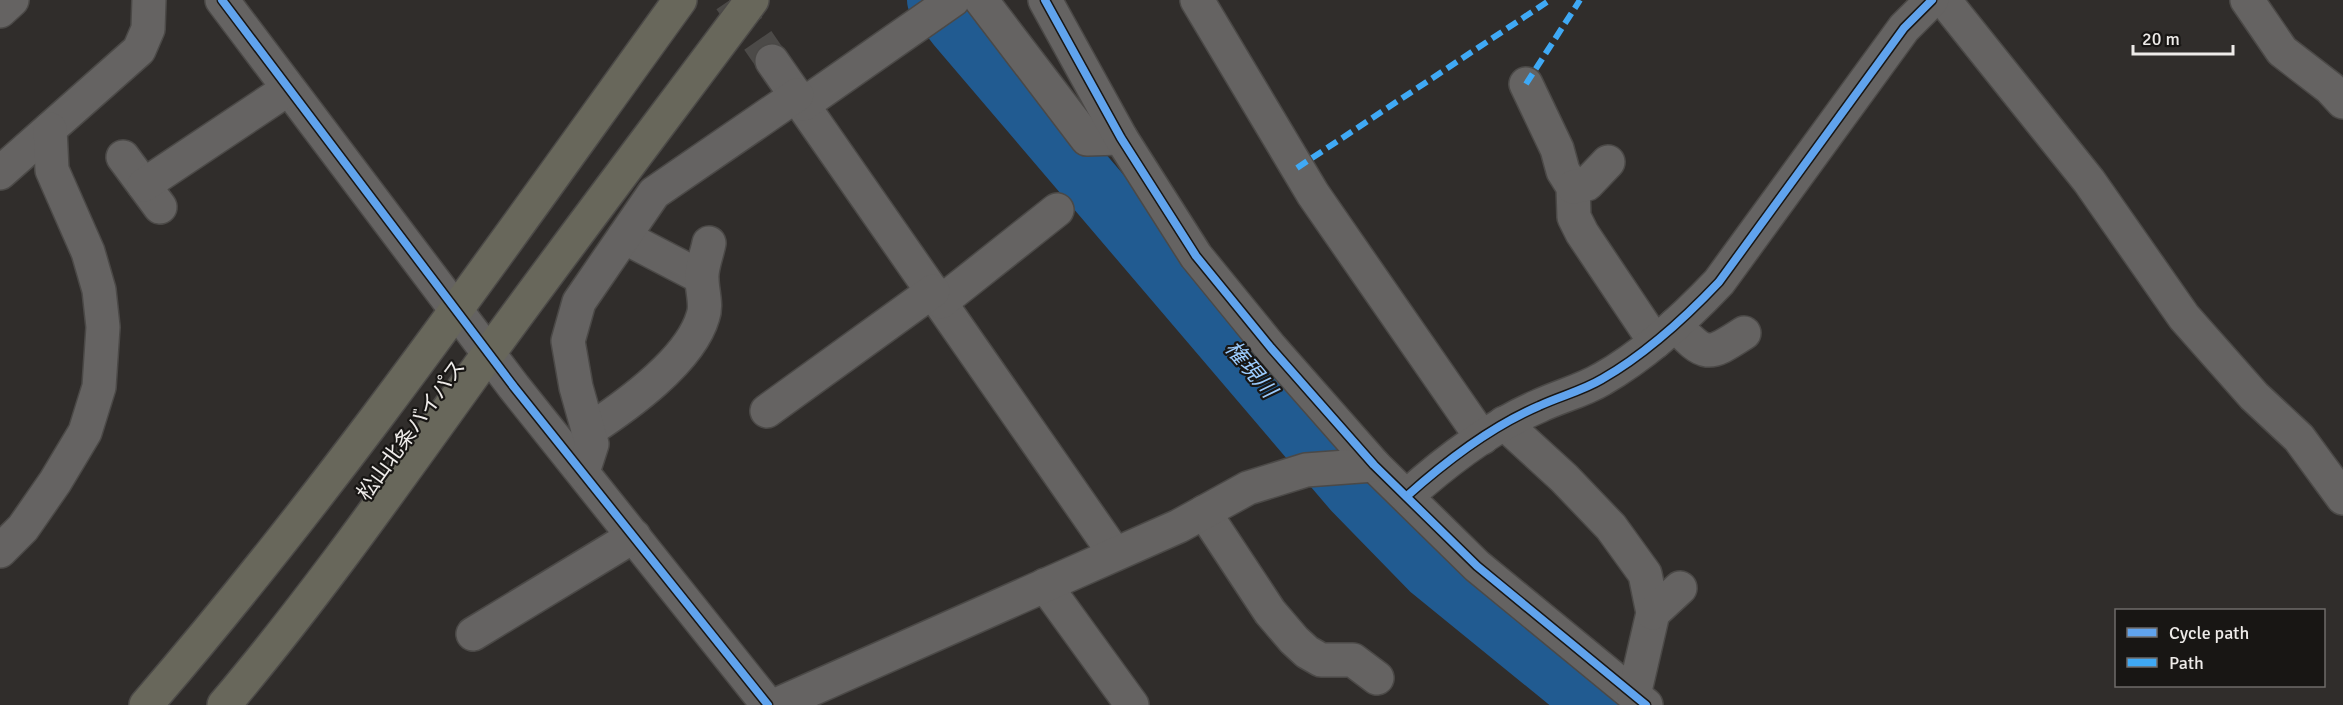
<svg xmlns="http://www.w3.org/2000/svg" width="2343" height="705" font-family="Signika,'Noto Sans JP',sans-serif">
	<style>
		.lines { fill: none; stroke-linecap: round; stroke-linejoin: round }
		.river { stroke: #215b91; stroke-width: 60 }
		.minor-tunnel { stroke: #4c4a48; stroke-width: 33; stroke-dasharray: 33 16; stroke-linecap: butt }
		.minor-casing { stroke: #4b4947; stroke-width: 36 }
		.highway-casing { stroke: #4b4947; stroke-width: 36 }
		.minor { stroke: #656362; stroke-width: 33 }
		.highway { stroke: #68675b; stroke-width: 33 }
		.quiet { stroke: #3fa9f5; stroke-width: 6; stroke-dasharray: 12 6; stroke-linecap: butt }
		.cycleway-casing { stroke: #181614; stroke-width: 11 }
		.cycleway { stroke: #60a3ed; stroke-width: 8 }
		.labels { text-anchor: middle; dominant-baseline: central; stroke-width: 4.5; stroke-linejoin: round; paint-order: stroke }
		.street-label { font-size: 21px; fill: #eeebe9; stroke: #181614 }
		.water-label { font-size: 22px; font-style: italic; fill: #9bcbfd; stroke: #181614 }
	</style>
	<rect width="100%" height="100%" fill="#302d2b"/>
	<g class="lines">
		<path class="river" d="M937,0L958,27L1353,490L1431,570L1597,705"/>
		<path class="minor-tunnel" d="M730,0L772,61"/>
		<g class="minor-casing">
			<g id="minor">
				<path d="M222,0L514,387L768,705"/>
				<path d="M981,0L1087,139L1121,138"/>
				<path d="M1045,0L1121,138L1196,256L1271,348L1374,465L1477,566L1646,705"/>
				<path d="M1197,0L1313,194L1482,438"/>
				<path d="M1944,0L2089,181L2184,317L2254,396L2299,438L2343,498"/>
				<path d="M2247,0L2282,51L2330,88L2343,102"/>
				<path d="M0,11L12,0"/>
				<path d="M772,61L1115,554"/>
				<path d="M1526,84L1557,149L1563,171L1573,187L1574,217L1582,233L1655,342"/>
				<path d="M804,104L953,0"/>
				<path d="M123,157L160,207"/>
				<path d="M0,173L139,50L148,29L149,0"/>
				<path d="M144,185L288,89"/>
				<path d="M1573,187L1587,184L1608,162"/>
				<path d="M624,237L701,277"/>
				<path d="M941,302L1057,210"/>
				<path d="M1675,325C1706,357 1707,357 1744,333"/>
				<path d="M767,411L933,291"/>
				<path d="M1504,423L1564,478L1611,527L1645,574L1653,613L1634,695"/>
				<path d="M588,431C626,406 690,361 703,316C707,305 702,291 702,279C701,268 707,254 709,243"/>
				<path d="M583,472L592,444L576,387L568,341L579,302L654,193L797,95"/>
				<path d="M1407,496C1446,461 1490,427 1539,406C1560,396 1582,391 1602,379C1646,354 1684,319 1719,282L1904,28L1932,0"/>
				<path d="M1204,512L1270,612L1294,640L1307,652L1321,660H1353L1377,678"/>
				<path d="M0,551L23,528L55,482L85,432L99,387L103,327L99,290L88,252L52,170L50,129"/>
				<path d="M1045,585L1132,705"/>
				<path d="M1653,613L1680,588"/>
				<path d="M473,634L634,536"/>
				<path d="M776,705L1179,526L1248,488L1306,470L1374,465"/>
			</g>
		</g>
		<g class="highway-casing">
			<g id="highway">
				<path d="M146,705C339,482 507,239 680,0"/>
				<path d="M224,705C319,593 403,472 489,353C575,235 664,118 752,0"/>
			</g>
		</g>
		<use href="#minor" class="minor"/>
		<use href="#highway" class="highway"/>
		<g class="quiet">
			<path d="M1526,84L1580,0"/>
			<path d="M1297,168L1550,0"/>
		</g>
		<g class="cycleway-casing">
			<g id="cycleway">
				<path d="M222,0L514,387L768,705"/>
				<path d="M1045,0L1121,138L1196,256L1271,348L1374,465L1477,566L1646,705"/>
				<path d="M1407,496C1446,461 1490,427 1539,406C1560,396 1582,391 1602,379C1646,354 1684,319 1719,282L1904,28L1932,0"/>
			</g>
		</g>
		<use href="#cycleway" class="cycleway"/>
	</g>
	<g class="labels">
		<g class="street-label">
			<text transform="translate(411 430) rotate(-54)">松山北条バイパス</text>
		</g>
		<g class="water-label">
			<text transform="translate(1251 369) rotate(50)">権現川</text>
		</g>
	</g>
	<rect x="2115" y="609" width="210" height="78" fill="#181614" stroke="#6e6b69" stroke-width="1.5"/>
	<rect x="2127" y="628" width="30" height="9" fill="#60a3ed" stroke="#6e6b69" stroke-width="1.5"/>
	<text x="2169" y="639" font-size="18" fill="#eeebe9">Cycle path</text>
	<rect x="2127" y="658" width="30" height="9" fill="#3fa9f5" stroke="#6e6b69" stroke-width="1.5"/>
	<text x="2169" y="669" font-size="18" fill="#eeebe9">Path</text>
	<path d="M2133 45v9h100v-9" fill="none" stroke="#eeebe9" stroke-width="3"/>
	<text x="2142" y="45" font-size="18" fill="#eeebe9" stroke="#181614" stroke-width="4.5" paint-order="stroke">20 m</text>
</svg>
